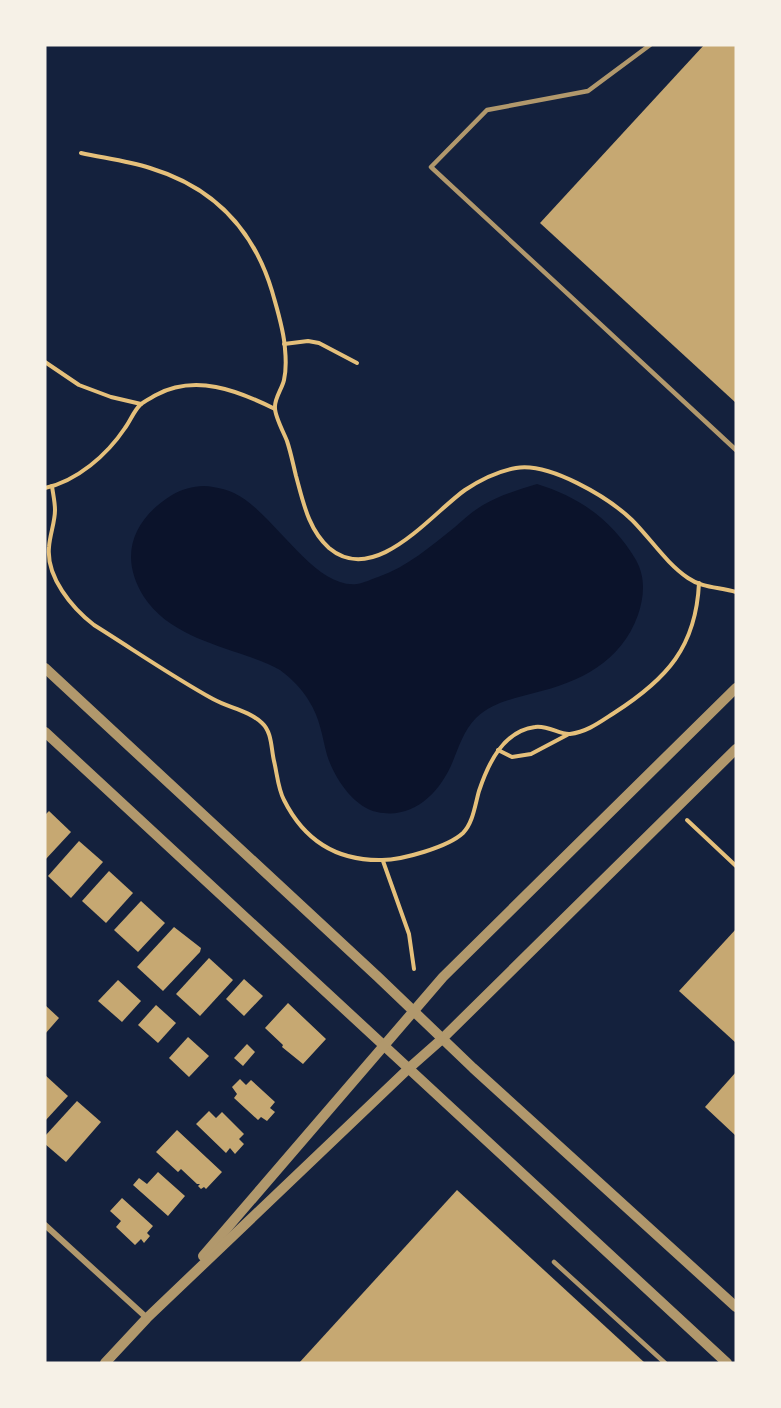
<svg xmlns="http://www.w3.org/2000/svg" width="781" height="1408" font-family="'PT Sans Narrow',sans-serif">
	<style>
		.water { fill: #0b132b }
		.building { fill: #c6a872 }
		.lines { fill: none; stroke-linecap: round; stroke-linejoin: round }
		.path { stroke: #e5c07b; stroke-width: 4 }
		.service { stroke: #b1986c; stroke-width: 4.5 }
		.minor { stroke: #b1986c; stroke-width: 6 }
		.tertiary { stroke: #b1986c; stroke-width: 10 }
	</style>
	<rect width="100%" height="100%" fill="#14213d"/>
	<path class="water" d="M537,484C580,497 613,521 636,560C646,578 644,597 638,615C621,662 580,682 534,693C513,699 493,702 476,718C464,730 459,746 453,761C440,793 413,820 377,812C353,807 334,777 327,755C322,736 320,718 309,701C302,689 291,678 280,670C270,664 258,660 247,656C210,643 167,632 144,597C118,556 133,519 172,495C184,488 200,484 213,487C220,488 228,490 234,493C274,512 313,589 357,584C364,583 372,579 378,577C407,567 431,546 455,527C464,519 473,511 483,505C500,495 518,490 537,484Z"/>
	<g class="building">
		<path d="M704,45H736V403L540,223Z"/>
		<path d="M49,811L71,832L45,860V815Z"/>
		<path d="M79,841L103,862L71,898L48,876Z"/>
		<path d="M109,871L133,893L106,923L82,901Z"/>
		<path d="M141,901L165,923L138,952L114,930Z"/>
		<path d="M174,927L201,948L200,952L163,991L137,967Z"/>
		<path d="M736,929V1043L679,991Z"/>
		<path d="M209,958L233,980L200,1016L176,994Z"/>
		<path d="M244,979L263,996L244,1016L226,999Z"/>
		<path d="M118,980L141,1001L122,1022L98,1001Z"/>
		<path d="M288,1003L326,1039L303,1064L282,1047L283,1045L265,1028Z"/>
		<path d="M45,1005L59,1018L45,1034Z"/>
		<path d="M156,1005L176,1023L158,1043L138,1025Z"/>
		<path d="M188,1037L209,1056L189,1077L169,1058Z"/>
		<path d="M247,1044L255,1052L243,1066L234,1058Z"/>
		<path d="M736,1072V1136L705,1107Z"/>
		<path d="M45,1075L68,1096L45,1121Z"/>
		<path d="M240,1079L246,1085L251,1080L275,1102L270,1108L275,1112L267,1121L261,1117L258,1120L234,1098L237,1094L232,1087Z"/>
		<path d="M77,1101L101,1122L66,1162L45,1144V1136Z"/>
		<path d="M209,1111L216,1118L222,1112L244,1134L239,1139L244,1144L235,1154L230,1148L226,1153L196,1124Z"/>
		<path d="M177,1130L222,1172L206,1189L204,1187L201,1189L198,1186L200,1184H197L181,1169L178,1172L156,1152Z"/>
		<path d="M158,1172L185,1196L168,1216L133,1185L139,1178L147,1184Z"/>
		<path d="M457,1190L645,1363H299Z"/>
		<path d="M122,1198L153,1226L147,1233L150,1236L144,1243L141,1239L135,1245L116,1227L121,1221L110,1211Z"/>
	</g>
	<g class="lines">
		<g class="path">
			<path d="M81,153C104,158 128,161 150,168C213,187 253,228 272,291C277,309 284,330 285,349C286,359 286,371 284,380C282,389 274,399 275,408C275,417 284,433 287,441C291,453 293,464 296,476C303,501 308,529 329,548C375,587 431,514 465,490C480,480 498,471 516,468C549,462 608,497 632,520C651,539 666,563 688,578C702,588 720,587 736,592"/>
			<path d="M284,344L308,341L319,343L357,363"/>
			<path d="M45,362L79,385L111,397L141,404"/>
			<path d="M52,486C53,494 55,502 55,510C55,522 50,534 49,547C46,577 72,608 94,625C134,650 173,677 213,699C229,708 248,710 262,723C272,732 271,748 274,761C277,773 278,789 284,800C304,840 337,861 382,860C402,860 448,847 463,833C473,823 475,805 479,791C488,764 503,731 535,727C548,725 560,735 570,734C587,732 600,722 614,713C667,679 696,647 699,583"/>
			<path d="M45,488C77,481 107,455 125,428C130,421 134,411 140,405C144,401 151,398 156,395C195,374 237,390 275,409"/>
			<path d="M498,750L512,757L531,754L567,735"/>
			<path d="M687,820L736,866"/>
			<path d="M383,861L409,934L414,969"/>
		</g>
		<g class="service">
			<path d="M650,45L588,91L487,110L431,167L736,450"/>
			<path d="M554,1262L665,1363"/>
		</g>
		<path class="minor" d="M45,1225L147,1318"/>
		<g class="tertiary">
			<path d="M45,668L378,977L473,1068L736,1307"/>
			<path d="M45,732L727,1363"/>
			<path d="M203,1256L443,977L736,688"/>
			<path d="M105,1363L147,1318L408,1069L442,1039L736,749"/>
		</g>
	</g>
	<rect width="781" height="1408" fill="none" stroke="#f6f1e7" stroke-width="93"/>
</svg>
